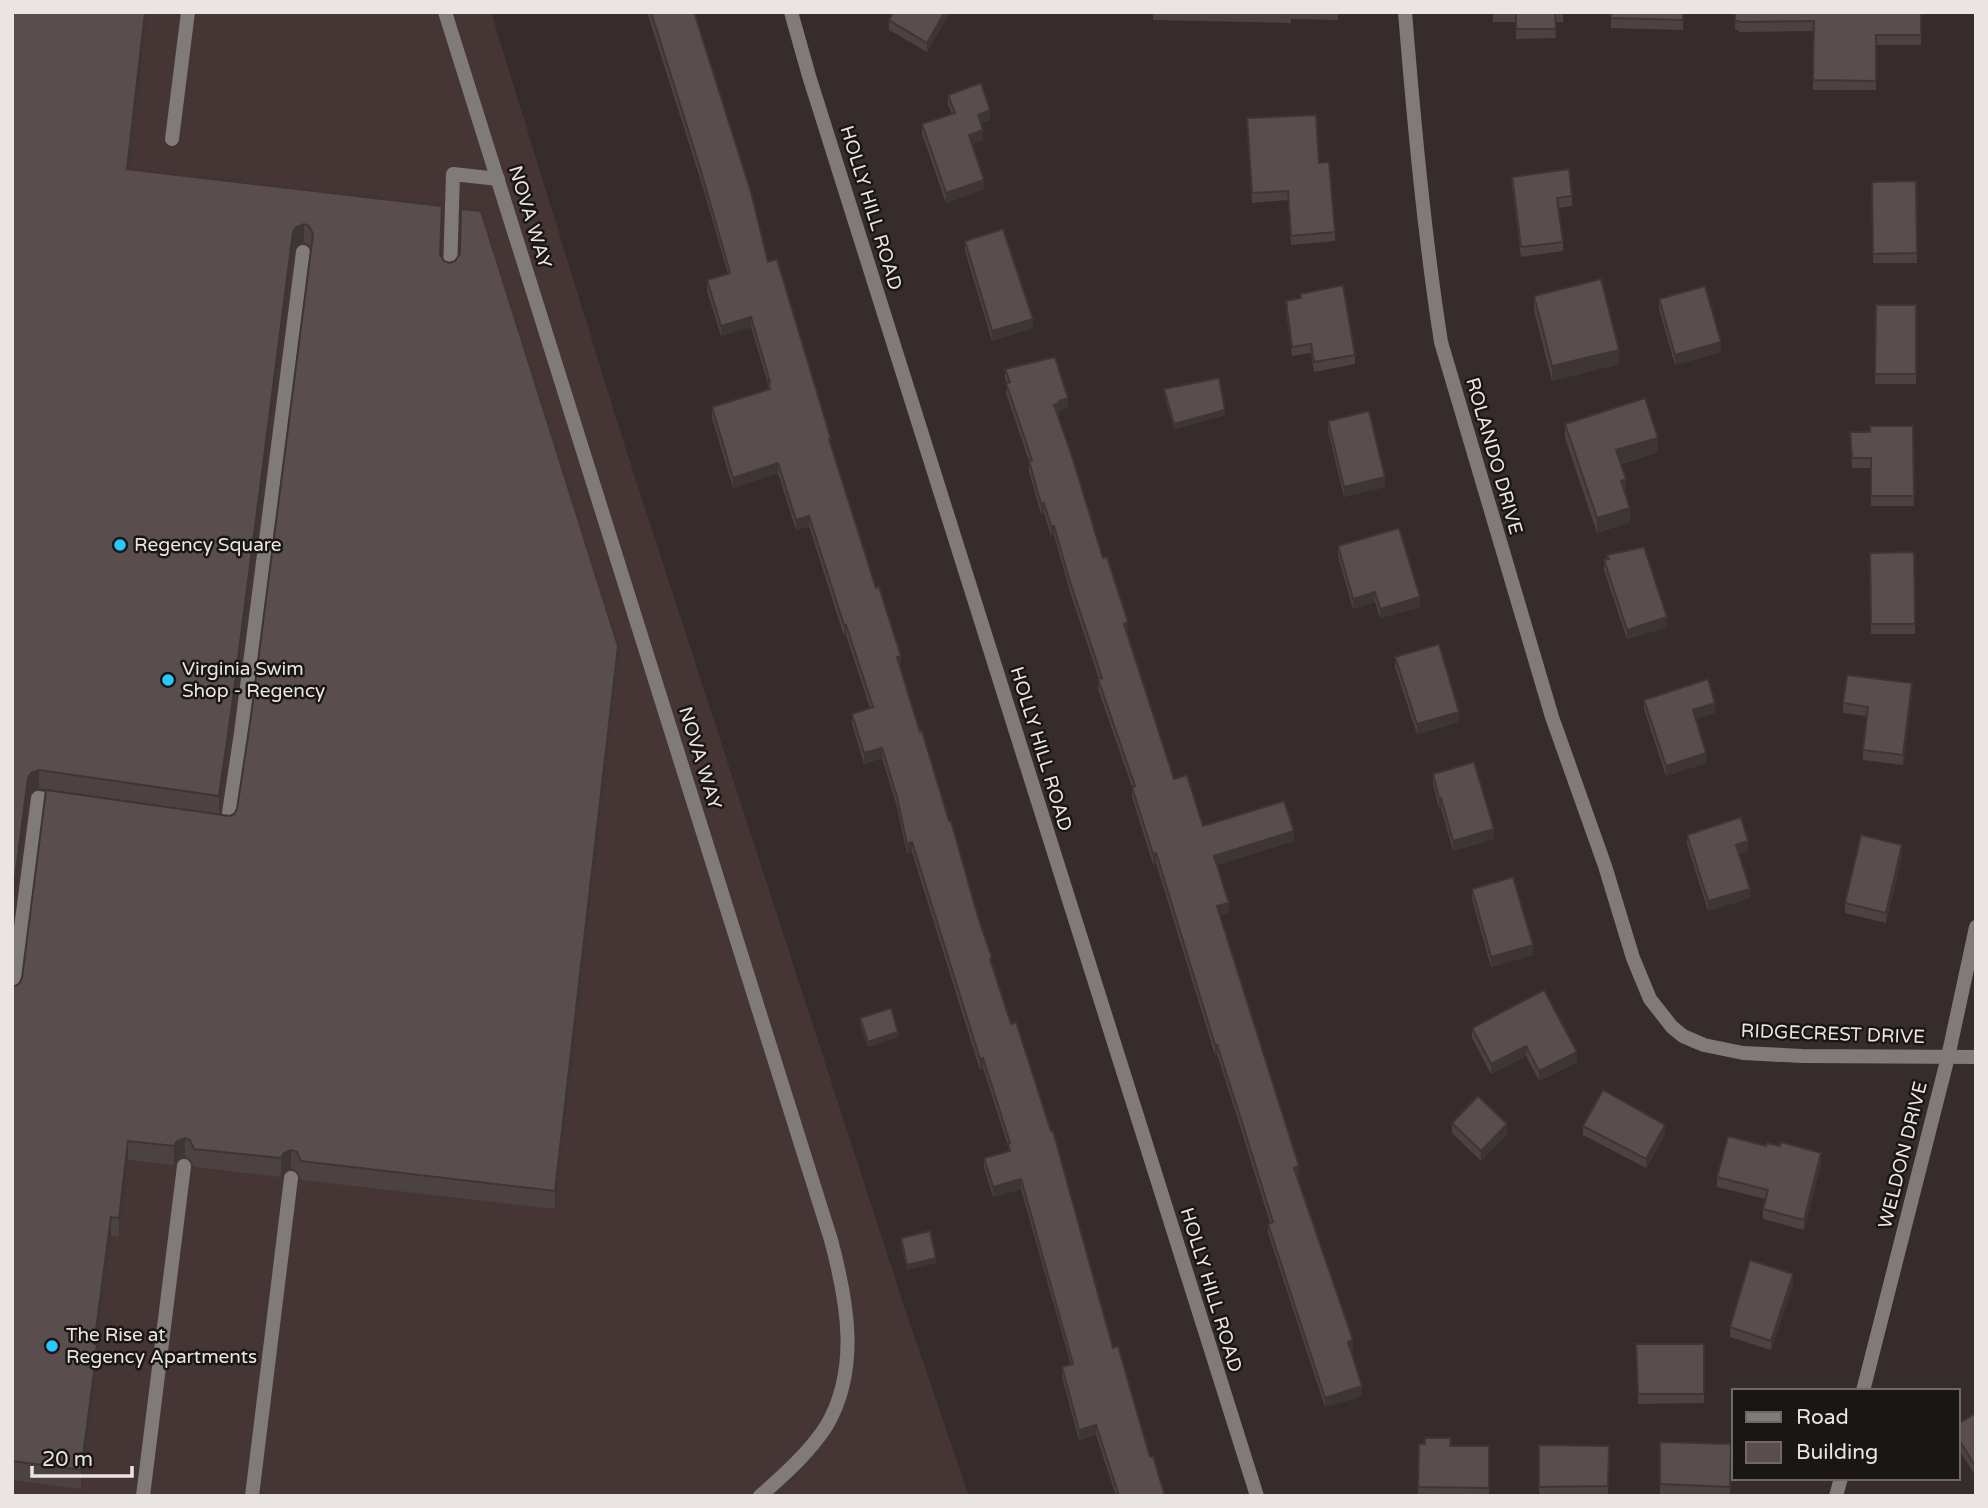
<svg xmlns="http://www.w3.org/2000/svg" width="1988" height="1508" font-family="'Varela Round',sans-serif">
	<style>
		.built { fill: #453534 }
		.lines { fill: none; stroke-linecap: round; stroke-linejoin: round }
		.service { stroke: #807b7a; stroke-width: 14 }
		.minor { stroke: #807b7a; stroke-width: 14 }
		.tertiary { stroke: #807b7a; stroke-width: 14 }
		.wall { fill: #4d4242; fill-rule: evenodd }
		.shaded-wall { fill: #3e3636 }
		.building { fill: #594d4d; stroke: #3e3636; stroke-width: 2 }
		.poi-dot { fill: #27c8ff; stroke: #1a1616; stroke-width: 2.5 }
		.labels { text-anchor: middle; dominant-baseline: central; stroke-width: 5; stroke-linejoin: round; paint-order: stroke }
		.street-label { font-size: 19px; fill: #ebe4e4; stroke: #1a1616 }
		.poi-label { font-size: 19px; fill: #ebe4e4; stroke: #1a1616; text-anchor: start }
	</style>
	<rect width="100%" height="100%" fill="#362c2c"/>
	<path class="built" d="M12,12H491L621,434L907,1315L969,1496H12Z"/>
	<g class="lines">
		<g class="service">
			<path d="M172,139L188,12"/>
			<path d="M450,272L453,174L498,179"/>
			<path d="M219,825L227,826L241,733L303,252"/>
			<path d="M12,996L38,798L64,802"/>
			<path d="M143,1496L184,1166"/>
			<path d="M252,1496L291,1178"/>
		</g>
		<g class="minor">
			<path d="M791,12L809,76L1257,1496"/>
			<path d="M1405,12C1414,122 1424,233 1441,342L1552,717L1605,866L1633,958L1650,999L1672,1027L1683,1036L1704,1045L1743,1053L1802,1056L1976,1057"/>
			<path d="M1863,1391L1948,1057L1976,927"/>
			<path d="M1836,1496L1841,1478"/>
		</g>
		<path class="tertiary" d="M445,12L831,1240C847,1300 860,1368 827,1425C810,1452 784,1475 760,1496"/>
	</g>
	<g class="wall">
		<path d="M12,12H148L129,169L441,255L618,664L555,1209L301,1180L297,1171L291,1168L284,1172L281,1177L194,1167L190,1159L185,1156L177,1160L174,1165L128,1160L119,1237L111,1236L97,1346V1363L93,1399L81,1489L12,1480V986H15L19,984L154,805L39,788L31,792L28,797ZM304,242L309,245L311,248L251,716L237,809L234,814L230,816L219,815L231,732L293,251L296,246Z"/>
		<path d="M647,12H694L768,262L831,446L901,666H900L992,966L1113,1348L1150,1457L1165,1496H1116L1096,1435L1079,1440L1062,1377V1367L1071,1365L1021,1189L993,1197L984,1168V1158L1008,1152V1146L983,1068L980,1070L912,852L907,854L897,807L882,758L864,764L852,724V714L870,708L846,635L844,636L809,526L796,530L778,473L733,488L712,418V407L768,389V384L751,327L721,336L707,291V280L728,274L701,181Z"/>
		<path d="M893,12H950L927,52L889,30V20Z"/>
		<path d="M1032,12H1102V14Z"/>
		<path d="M1153,12H1338V20L1291,19V23L1153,20Z"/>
		<path d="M1493,12H1563V22H1555L1556,38L1516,39V22H1493Z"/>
		<path d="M1611,12H1683V30L1611,28Z"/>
		<path d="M1735,12H1921V45H1876V90H1813L1814,31L1739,32V30H1735Z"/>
		<path d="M948,95L990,120L981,123L983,140L972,144L984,189L946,203L922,134V124L952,114L948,105Z"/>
		<path d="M1247,118L1319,163L1335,232V241L1291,245L1288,200L1252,203Z"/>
		<path d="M1512,177L1572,196V206L1558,208L1563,242V251L1521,257L1512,187Z"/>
		<path d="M1916,181L1917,263H1873L1872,182Z"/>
		<path d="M965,241L1033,328L992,341L965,251Z"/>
		<path d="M1300,294L1355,355V364L1314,372L1311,353L1292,356L1286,311V301L1300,298Z"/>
		<path d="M1534,296L1619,364L1552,381L1534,310Z"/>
		<path d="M1659,299L1721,352L1675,365L1659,309Z"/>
		<path d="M1876,305H1916V384H1875Z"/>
		<path d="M1005,369L1068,407L1060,410V413L1057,414L1174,779L1203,826L1294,841L1217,865L1229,913L1220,915L1299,1176L1297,1177L1353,1350L1351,1351L1362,1396L1325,1407L1268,1233V1224L1270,1223L1239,1123L1217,1054L1215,1055L1156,863L1153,864L1132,797V787L1098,689L1099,679L1070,592L1054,535L1051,536L1044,513L1041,514L1029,471V461L1006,393L1007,383L1005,379Z"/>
		<path d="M1164,389L1225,415L1174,429L1164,394Z"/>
		<path d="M1328,421L1385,487L1344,497L1328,431Z"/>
		<path d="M1565,424L1658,452L1621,464L1630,522L1597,533L1565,438Z"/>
		<path d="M1913,426L1914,506H1871V468H1852L1850,432H1870Z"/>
		<path d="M1338,546L1420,607L1380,618L1375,602L1353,609L1338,556Z"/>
		<path d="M1914,552L1915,634H1871L1870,553Z"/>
		<path d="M1607,555L1667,627L1627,639L1604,570V560L1607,559Z"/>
		<path d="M1395,657L1459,722L1417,734L1395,667Z"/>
		<path d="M1912,693L1903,765L1863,760V750L1867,716L1843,713V703Z"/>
		<path d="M1644,700L1715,713L1695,719L1706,763L1666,776L1644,709Z"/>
		<path d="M1433,774L1494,839L1453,851L1441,808H1439L1433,784Z"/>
		<path d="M1687,835L1748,851L1739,854L1750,898L1708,911L1687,844Z"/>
		<path d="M1902,855L1886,923L1845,913V903Z"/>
		<path d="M1472,889L1533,955L1491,967L1472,899Z"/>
		<path d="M860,1018L898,1037L868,1047L860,1023Z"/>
		<path d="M1472,1028L1577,1062L1539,1081L1526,1056L1491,1074L1472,1038Z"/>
		<path d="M1452,1123L1507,1134L1481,1161L1452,1133Z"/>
		<path d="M1583,1126L1665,1135L1646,1168L1583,1135Z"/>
		<path d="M1821,1163L1804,1230L1763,1219V1209L1766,1199L1717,1187V1177Z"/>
		<path d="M901,1238L936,1263L907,1270L901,1243Z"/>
		<path d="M1793,1284L1771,1350L1730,1337V1327Z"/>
		<path d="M1636,1344H1704V1403L1638,1404Z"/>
		<path d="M1976,1413V1477L1958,1448V1424Z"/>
		<path d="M1660,1442L1731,1444L1730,1496L1660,1494Z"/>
		<path d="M1419,1444L1451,1446H1489V1496H1418Z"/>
		<path d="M1539,1445L1609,1446L1608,1496H1539Z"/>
	</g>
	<g class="shaded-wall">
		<path d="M145,12H148L127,188V169Z"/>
		<path d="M945,12H950L927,52V43Z"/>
		<path d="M990,110V120L978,124V115Z"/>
		<path d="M983,130V140L969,145V135Z"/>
		<path d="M984,180V189L946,203V193Z"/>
		<path d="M304,224V242L296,246L293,251L231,732L219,815V796L293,232L296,227Z"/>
		<path d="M751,317V327L721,336V326Z"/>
		<path d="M1033,319V328L992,341V331Z"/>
		<path d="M1721,342V352L1675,365V355Z"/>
		<path d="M1619,350V364L1552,381V366Z"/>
		<path d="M1068,398V407L1060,410V413L1054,415V405L1059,401Z"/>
		<path d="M1225,410V415L1174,429V424Z"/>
		<path d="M1658,438V452L1616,465V450Z"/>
		<path d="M778,463V473L733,488V478Z"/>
		<path d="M1385,477V487L1344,497V487Z"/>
		<path d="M1626,479V494L1621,495V481Z"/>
		<path d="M1044,503V513L1041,514V504Z"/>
		<path d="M1630,508V522L1597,533V518Z"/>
		<path d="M809,516V526L796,530V520Z"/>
		<path d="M1051,526H1054V535L1051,536Z"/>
		<path d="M1375,592V602L1353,609V599Z"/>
		<path d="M1420,597V607L1380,618V609Z"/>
		<path d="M1667,617V627L1627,639V630Z"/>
		<path d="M1128,622V632L1124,633V624Z"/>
		<path d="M844,625H846V635L844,636Z"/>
		<path d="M618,646V664L555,1209V1191Z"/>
		<path d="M901,656V666L897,667V657Z"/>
		<path d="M1912,683V693L1903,765V755Z"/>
		<path d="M1715,703V713L1693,720V710Z"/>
		<path d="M1459,712V722L1417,734V724Z"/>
		<path d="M882,748V758L864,764V753Z"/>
		<path d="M1706,753V763L1666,776V766Z"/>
		<path d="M39,770V788L31,792L28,797L12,920V901L28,778L31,773Z"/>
		<rect x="1439" y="798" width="2" height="10"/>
		<path d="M1494,829V839L1453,851V841Z"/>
		<path d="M1294,831V841L1214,866V856Z"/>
		<path d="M1748,841V851L1736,855V845Z"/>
		<path d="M912,842V852L907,854V844Z"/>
		<path d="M1902,845V855L1886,923V913Z"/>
		<path d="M1156,853V863L1153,864V854Z"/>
		<path d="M1750,889V898L1708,911V901Z"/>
		<path d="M1229,903V913L1217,916V906Z"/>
		<path d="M1533,945V955L1491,967V957Z"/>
		<path d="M898,1032V1037L868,1047V1042Z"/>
		<path d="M1215,1045H1217V1054L1215,1055Z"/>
		<path d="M1526,1046V1056L1491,1074V1064Z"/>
		<path d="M1577,1052V1062L1539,1081V1071Z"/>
		<path d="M983,1058V1068L980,1070V1059Z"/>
		<path d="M1507,1124V1134L1481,1161V1151Z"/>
		<path d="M1665,1125V1135L1646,1168V1159Z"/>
		<path d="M185,1138V1156L177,1160L174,1165V1146L177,1141Z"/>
		<path d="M128,1141V1160L119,1237V1218Z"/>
		<path d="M291,1150V1168L284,1172L281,1177V1158L284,1153Z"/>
		<path d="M1821,1153V1163L1804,1230V1220Z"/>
		<path d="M1299,1166V1176L1294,1178V1168Z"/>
		<path d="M1021,1179V1189L993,1197V1187Z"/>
		<path d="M111,1217V1236L97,1346V1363L93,1399L81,1489V1470L94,1344Z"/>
		<path d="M936,1258V1263L907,1270V1265Z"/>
		<path d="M1793,1274V1284L1771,1350V1341Z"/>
		<path d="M1353,1340V1350L1348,1352V1342Z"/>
		<path d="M1362,1386V1396L1325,1407V1398Z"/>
		<path d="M1096,1425V1435L1079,1440V1430Z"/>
	</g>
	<g class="building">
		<path d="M12,12H145L127,169L442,206L440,254L444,261L449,263L455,261L460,254L461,209L481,211L618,646L555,1191L301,1161L297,1152L291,1150L284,1153L281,1158L194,1149L190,1140L185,1138L177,1141L174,1146L128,1141L119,1218L111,1217L94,1344H97L93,1380L81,1470L12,1461V986H15L19,984L22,978L46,790L230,816L234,814L237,809L251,716L313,234L309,226L304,224L296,227L293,232L231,713L219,796L39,770L31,773L28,778L12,901Z"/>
		<path d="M651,12H694L751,192L768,262L777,259L831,439H829L876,588L879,587L901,656L897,657L920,732L922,731L949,821H951L978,917L992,958L990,959L1011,1024L1016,1022L1051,1131H1053L1113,1348L1118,1346L1150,1457L1153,1456L1165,1496H1119L1096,1425L1079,1430L1062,1367L1073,1364L1021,1179L993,1187L984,1158L1010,1151L1008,1143H1010L983,1058L980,1059L912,842L907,844L897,797L882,748L864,753L852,714L873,707L846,625H844L809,516L796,520L778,463L733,478L712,407L770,389L768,382H770L751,317L721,326L707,280L730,273L701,171Z"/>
		<path d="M893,12H945L927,43L889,20Z"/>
		<path d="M1493,12H1555L1556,29H1516V12Z"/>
		<path d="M1611,12H1683V20L1611,18Z"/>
		<path d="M1735,12H1921V35H1876V81L1813,80L1814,21L1739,22V21H1735Z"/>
		<path d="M981,83L990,110L978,115L983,130L969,135L984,180L946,193L922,124L955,113L948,95Z"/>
		<path d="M1316,115L1319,163L1329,162L1335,232L1291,236L1288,191L1252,193L1247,118Z"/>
		<path d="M1569,169L1572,196L1557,198L1563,242L1521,247L1512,177Z"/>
		<path d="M1916,181L1917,253L1873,254L1872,182Z"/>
		<path d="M1003,229L1033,319L992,331L965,241Z"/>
		<path d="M1601,279L1619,350L1552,366L1534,296Z"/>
		<path d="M1343,285L1355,355L1314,362L1311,344L1292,347L1286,301L1301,298L1300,294Z"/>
		<path d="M1705,286L1721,342L1675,355L1659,299Z"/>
		<path d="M1876,305H1916V374H1875Z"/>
		<path d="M1055,357L1068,398L1059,401L1060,403L1054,405L1071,453L1103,558L1107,557L1128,622L1124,624L1174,779L1187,775L1203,826L1284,801L1294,831L1214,856L1229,903L1217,906L1299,1166L1294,1168L1353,1340L1348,1342L1362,1386L1325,1398L1268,1224L1273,1222L1239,1113L1217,1045H1215L1156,853L1153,854L1132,787L1135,786L1098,679L1102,678L1070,582L1054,526H1051L1044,503L1041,504L1029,461L1032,460L1006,383L1010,382L1005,369Z"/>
		<path d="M1219,378L1225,410L1174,424L1164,389Z"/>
		<path d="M1645,398L1658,438L1616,450L1626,479L1621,481L1630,508L1597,518L1565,424Z"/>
		<path d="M1369,411L1385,477L1344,487L1328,421Z"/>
		<path d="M1870,426H1913L1914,496H1871V458H1852L1850,432H1870Z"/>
		<path d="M1399,528L1420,597L1380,609L1375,592L1353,599L1338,546Z"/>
		<path d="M1644,547L1667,617L1627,630L1604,560L1609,559L1607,555Z"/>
		<path d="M1914,552L1915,624H1871L1870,553Z"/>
		<path d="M1439,644L1459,712L1417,724L1395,657Z"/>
		<path d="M1847,675L1912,683L1903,755L1863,750L1868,707L1843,703Z"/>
		<path d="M1708,679L1715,703L1693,710L1706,753L1666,766L1644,700Z"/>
		<path d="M1474,762L1494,829L1453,841L1441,798H1439L1433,774Z"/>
		<path d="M1741,817L1748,841L1736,845L1750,889L1708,901L1687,835Z"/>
		<path d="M1861,835L1902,845L1886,913L1845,903Z"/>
		<path d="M1513,877L1533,945L1491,957L1472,889Z"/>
		<path d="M1544,990L1577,1052L1539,1071L1526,1046L1491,1064L1472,1028Z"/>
		<path d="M891,1008L898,1032L868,1042L860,1018Z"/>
		<path d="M1603,1090L1665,1125L1646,1159L1583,1126Z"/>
		<path d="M1478,1096L1507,1124L1481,1151L1452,1123Z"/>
		<path d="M1728,1136L1766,1146L1767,1143L1780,1146L1781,1142L1821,1153L1804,1220L1763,1209L1768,1190L1717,1177Z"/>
		<path d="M930,1231L936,1258L907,1265L901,1238Z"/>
		<path d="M1750,1260L1793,1274L1771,1341L1730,1327Z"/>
		<path d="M1636,1344H1704V1394H1638Z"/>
		<path d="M1976,1413V1467L1958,1438V1424Z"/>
		<path d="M1425,1438H1451L1450,1446H1489V1488L1418,1487L1419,1444H1425Z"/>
		<path d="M1660,1442L1731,1444L1730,1487L1660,1484Z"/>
		<path d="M1539,1445L1609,1446L1608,1486L1539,1487Z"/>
	</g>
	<g class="poi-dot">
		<circle cx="120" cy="545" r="7"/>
		<circle cx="168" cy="680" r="7"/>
		<circle cx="52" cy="1346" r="7"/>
	</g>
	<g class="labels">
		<g class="street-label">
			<text transform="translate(871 208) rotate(73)">HOLLY HILL ROAD</text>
			<text transform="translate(530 217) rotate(73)">NOVA WAY</text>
			<text transform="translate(1494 456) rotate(74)">ROLANDO DRIVE</text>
			<text transform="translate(1041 749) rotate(73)">HOLLY HILL ROAD</text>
			<text transform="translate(700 758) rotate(73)">NOVA WAY</text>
			<text transform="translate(1833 1034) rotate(2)">RIDGECREST DRIVE</text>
			<text transform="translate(1903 1155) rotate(-76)">WELDON DRIVE</text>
			<text transform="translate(1211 1290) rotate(73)">HOLLY HILL ROAD</text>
		</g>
		<g class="poi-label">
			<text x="134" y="545">Regency Square</text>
			<text x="182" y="669">Virginia Swim<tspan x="182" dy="22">Shop - Regency</tspan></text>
			<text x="66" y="1335">The Rise at<tspan x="66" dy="22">Regency Apartments</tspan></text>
		</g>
	</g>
	<rect width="1988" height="1508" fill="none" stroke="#ebe4e4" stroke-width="28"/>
	<rect x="1732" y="1389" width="228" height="91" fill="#1a1616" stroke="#6e6868" stroke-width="2"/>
	<rect x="1746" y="1412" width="35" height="10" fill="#807b7a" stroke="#6e6868" stroke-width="2"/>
	<text x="1796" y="1424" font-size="21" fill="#ebe4e4">Road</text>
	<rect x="1746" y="1442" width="35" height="21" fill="#594d4d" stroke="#6e6868" stroke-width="2"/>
	<text x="1796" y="1459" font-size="21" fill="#ebe4e4">Building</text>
	<path d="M32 1466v10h100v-10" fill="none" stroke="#ebe4e4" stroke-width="3.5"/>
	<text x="42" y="1466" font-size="21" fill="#ebe4e4" stroke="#1a1616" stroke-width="5" paint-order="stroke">20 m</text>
</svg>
